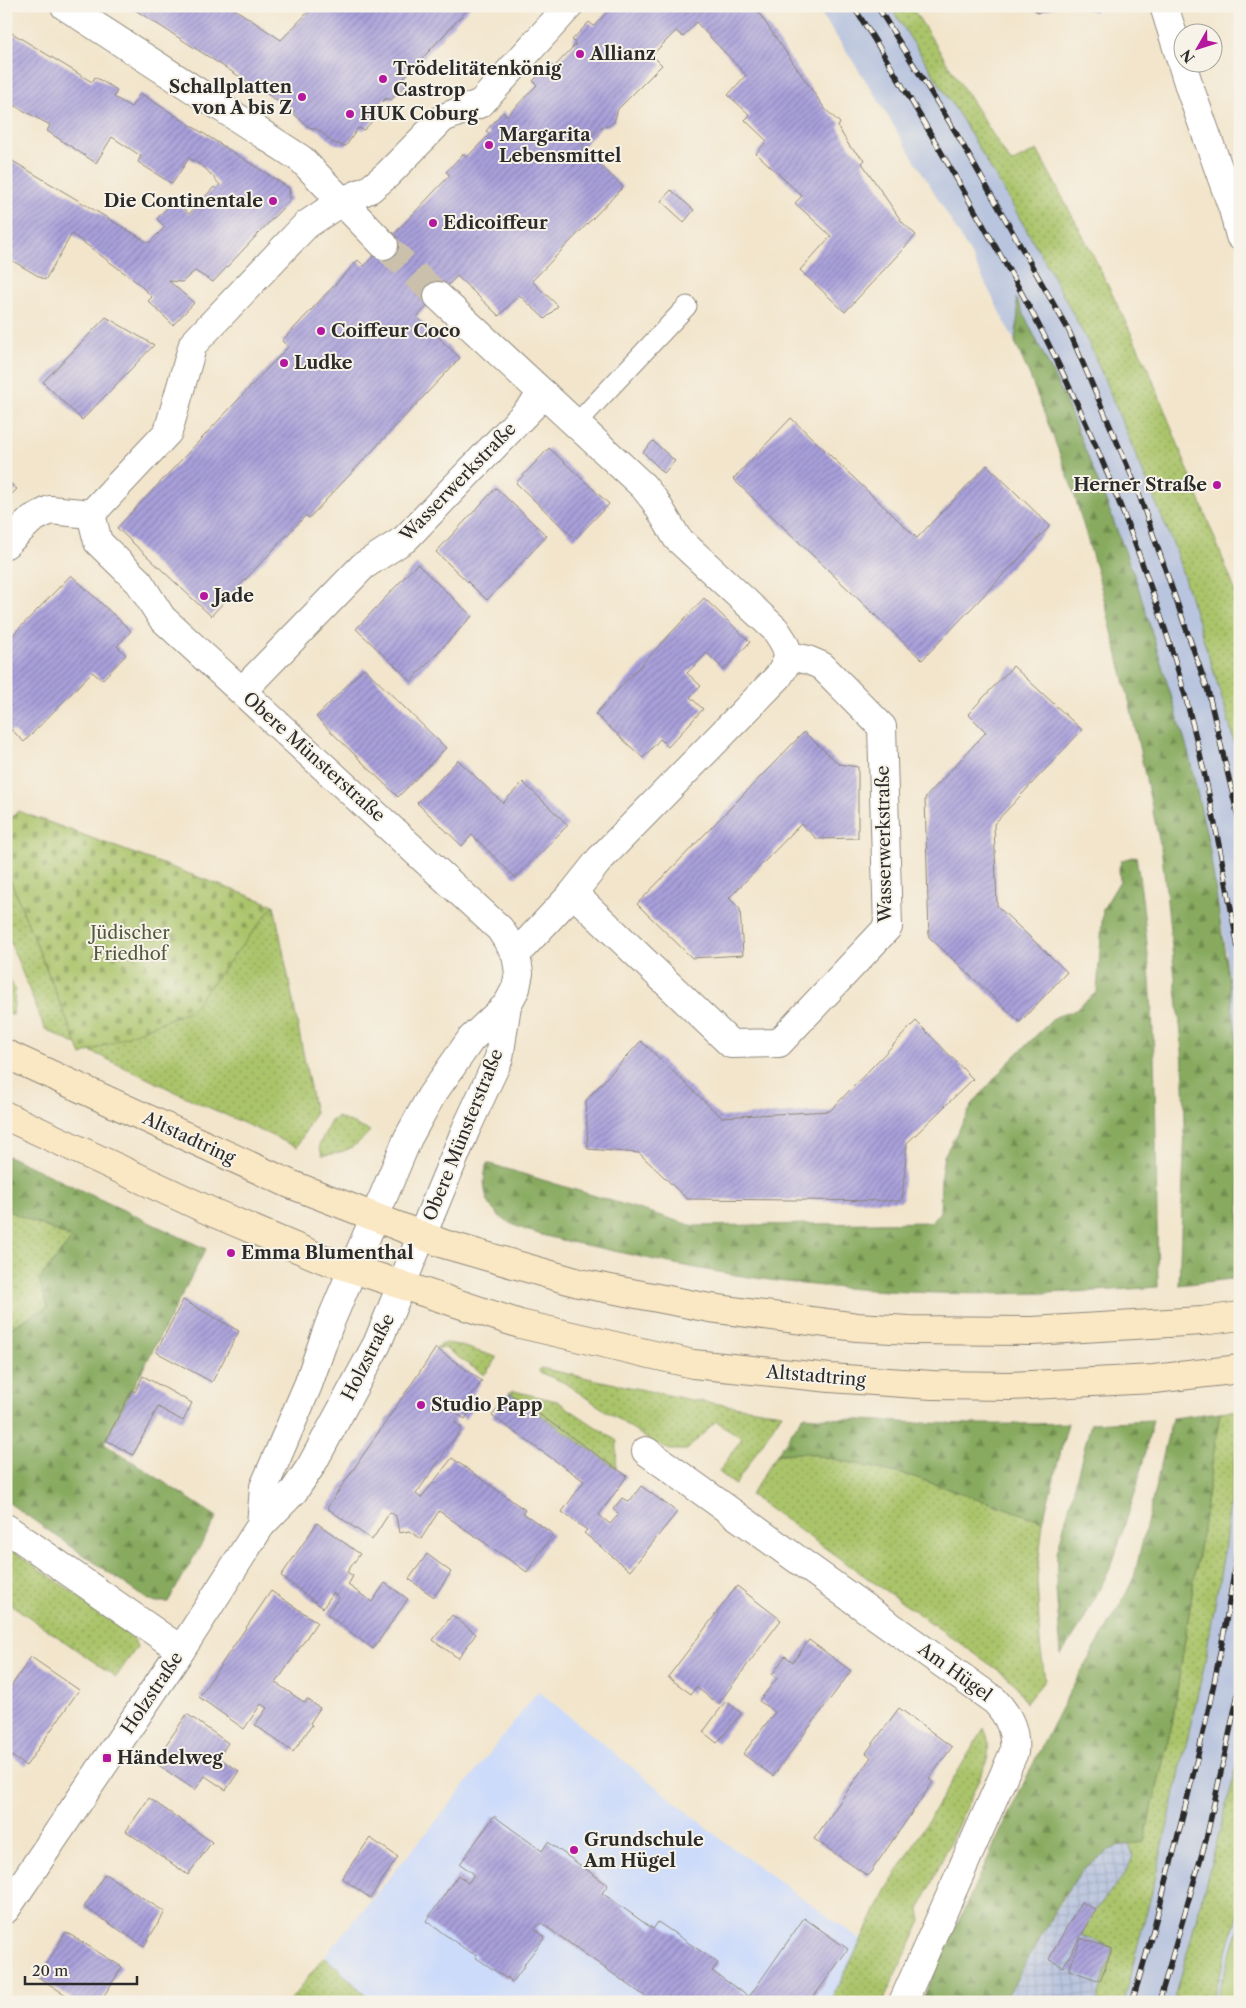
<svg xmlns="http://www.w3.org/2000/svg" width="1246" height="2008" font-family="'Libre Caslon Text',serif">
	<style>
		.built { fill: #cddbfa }
		.industrial { fill: url(#industrial-grid) }
		.railway { fill: #b9c5de }
		.grass { fill: url(#grass-dots); stroke: #6a784a }
		.forest { fill: url(#forest-firs); stroke: #596a44 }
		.cemetery { fill: url(#cemetery-stones); stroke: #6a784a }
		.garden { fill: #aac46a; stroke: #6a784a }
		.building { fill: url(#building-hatch) }
		.lines { fill: none; stroke-linecap: round; stroke-linejoin: round }
		.minor-tunnel { stroke: #cac0ac; stroke-width: 28; stroke-dasharray: 28 14; stroke-linecap: butt }
		.service-casing { stroke: #8e887c; stroke-width: 21 }
		.minor-casing { stroke: #8e887c; stroke-width: 30 }
		.tertiary-casing { stroke: #8e887c; stroke-width: 30 }
		.secondary-casing { stroke: #8e887c; stroke-width: 30 }
		.service { stroke: #fff; stroke-width: 19 }
		.minor { stroke: #fff; stroke-width: 28 }
		.tertiary { stroke: #fff; stroke-width: 28 }
		.secondary { stroke: #fae7c3; stroke-width: 28 }
		.rail-casing { stroke: #2b2b2b; stroke-width: 5.5 }
		.rail { stroke: #f7f3e8; stroke-width: 4; stroke-dasharray: 11; stroke-linecap: butt }
		.poi-dot { fill: #b5179e; stroke: #f7f3e8; stroke-width: 2 }
		.labels { text-anchor: middle; dominant-baseline: central; stroke-width: 4; stroke-linejoin: round; paint-order: stroke }
		.poi-label { font-size: 18px; font-weight: bold; fill: #2b2b2b; stroke: #f7f3e8; text-anchor: start }
		.street-label { font-size: 18px; fill: #2b2b2b; stroke: #f7f3e8 }
		.park-label { font-size: 18px; fill: #51593e; stroke: #f7f3e8 }
	</style>
	<defs>
		<pattern id="industrial-grid" width="8" height="8" patternUnits="userSpaceOnUse" patternTransform="scale(1.25)"><rect width="8" height="8" fill="#b9c5de"/><path d="M0 4h8M4 0v8" fill="none" stroke="#9fa9bf"/></pattern>
		<pattern id="grass-dots" width="8" height="8" patternUnits="userSpaceOnUse" patternTransform="scale(1.25)"><rect width="8" height="8" fill="#aac46a"/><path d="M2 2h.1M6 6h.1" fill="none" stroke="#8b9f57" stroke-width="1.8" stroke-linecap="round"/></pattern>
		<pattern id="forest-firs" width="22" height="20" patternUnits="userSpaceOnUse" patternTransform="scale(1.25)"><rect width="22" height="20" fill="#87aa5e"/><path d="M5 1l3.5 6h-7zM16 11l3.5 6h-7z" fill="#6f8b4e"/></pattern>
		<pattern id="cemetery-stones" width="16" height="16" patternUnits="userSpaceOnUse" patternTransform="scale(1.25)"><rect width="16" height="16" fill="#aac46a"/><path d="M2 7V4a2 2 0 0 1 4 0v3zM10 15v-3a2 2 0 0 1 4 0v3z" fill="#8b9f57"/></pattern>
		<pattern id="building-hatch" width="6" height="6" patternUnits="userSpaceOnUse" patternTransform="scale(1.25)"><rect width="6" height="6" fill="#a9a0db"/><path d="M-1 1l2-2M0 6l6-6M5 7l2-2" fill="none" stroke="#8a83b2"/></pattern>
	</defs>
	<rect width="100%" height="100%" fill="#f7f3e8"/>
	<filter id="ink" filterUnits="userSpaceOnUse"><feTurbulence type="fractalNoise" baseFrequency=".02" numOctaves="2"/><feDisplacementMap in="SourceGraphic" scale="10" xChannelSelector="R" yChannelSelector="G"/><feConvolveMatrix kernelMatrix="1 2 1 2 8 2 1 2 1" color-interpolation-filters="sRGB"/></filter>
	<filter id="wash" filterUnits="userSpaceOnUse"><feTurbulence type="fractalNoise" baseFrequency=".0096" numOctaves="4" result="noise"/><feDisplacementMap in="SourceGraphic" scale="20" xChannelSelector="R" yChannelSelector="G"/><feGaussianBlur stdDeviation="1.12" result="paint"/><feColorMatrix in="noise" values="0 0 0 0 0 0 0 0 0 0 0 0 0 0 0 0 0 1.4 0 .05"/><feComposite in="paint" operator="in"/></filter>
	<g filter="url(#wash)">
		<rect width="100%" height="100%" fill="#f2e5cc"/>
		<g class="built">
			<path d="M538,1691L723,1841L861,1940L830,2002H373L324,1957L452,1802Z"/>
			<path d="M1240,1908V2002H1212L1224,1962Z"/>
		</g>
		<path class="industrial" d="M1129,1844L1133,1856L1130,1866L1081,1935L1113,1948L1097,2002H1004L1073,1881L1084,1868L1097,1857L1117,1846Z"/>
		<g class="railway">
			<path d="M816,6H890L963,121L1047,265L1092,350L1174,546L1227,714L1240,767V1069L1225,947L1209,845L1137,583L1110,512L1064,397L1017,300L1018,313L1015,342L970,253L934,192L872,90Z"/>
			<path d="M1240,1420V1755L1174,2002H1123L1154,1884L1204,1666L1224,1552Z"/>
		</g>
		<g class="grass">
			<path d="M890,6H911L1011,163L1037,150L1091,251L1148,368L1240,603V767L1227,714L1174,546L1092,350L1047,265L963,121Z"/>
			<path d="M6,869L77,1045L45,1029L6,932Z"/>
			<path d="M274,905L315,1113L297,1147L199,1103L90,1051L191,1010Z"/>
			<path d="M6,971L15,991L13,1015L6,1012Z"/>
			<path d="M337,1117L370,1131C356,1147 344,1154 322,1155L319,1145L331,1121Z"/>
			<path d="M6,1210L72,1238L39,1280L48,1307L6,1330Z"/>
			<path d="M446,1343L458,1345L496,1357V1360L484,1375L445,1348H436L441,1345Z"/>
			<path d="M540,1368L691,1400L782,1413L735,1485L719,1472L742,1438L716,1421L687,1450H670L652,1442L563,1382L539,1372Z"/>
			<path d="M513,1391L557,1401L617,1441L616,1468L509,1393Z"/>
			<path d="M1239,1410L1240,1420L1224,1552L1204,1666L1154,1884L1123,2002H1097L1113,1948L1081,1935C1086,1926 1091,1916 1097,1908C1111,1891 1126,1877 1133,1856L1129,1844L1144,1842L1172,1724L1220,1412Z"/>
			<path d="M806,1453L911,1476L1043,1521L1037,1578L1040,1643L1045,1680L1026,1703L1016,1685L1005,1675L750,1495L777,1454Z"/>
			<path d="M6,1546L131,1632L137,1647L116,1677L6,1601Z"/>
			<path d="M984,1728C990,1741 990,1750 986,1764L919,1910L921,1921L883,2002H830L887,1889Z"/>
			<path d="M1240,1755V1908L1212,2002H1174Z"/>
			<path d="M324,1957L326,1958L373,2002H289Z"/>
		</g>
		<g class="forest">
			<path d="M1016,298L1064,397L1110,512L1137,583L1188,752L1209,845L1236,1032L1240,1069V1278L1179,1285L1185,1126L1184,1081L1181,1034L1162,854L1129,700L1098,575L1073,490L1056,444L1031,379L1015,342L1018,313Z"/>
			<path d="M1136,856C1159,998 1155,1144 1158,1287C1039,1296 921,1297 803,1284C736,1277 671,1264 605,1249C577,1243 519,1234 498,1215C483,1201 482,1181 487,1163L694,1226L931,1222L940,1212L941,1174L944,1156L974,1102L1008,1063L1054,1018L1063,1013L1072,1012L1097,992L1103,909L1120,881L1119,868L1122,860Z"/>
			<path d="M6,1155L206,1249L104,1443L217,1517L168,1602H156L147,1599L6,1501V1389C16,1365 6,1353 6,1330L48,1307L39,1280L72,1238L6,1210Z"/>
			<path d="M1220,1412L1172,1724L1144,1842L1117,1846L1084,1868L1064,1895L1004,2002H921C967,1904 1011,1806 1060,1710C1083,1664 1113,1623 1134,1577L1172,1418Z"/>
			<path d="M803,1416C891,1423 979,1426 1068,1423L1043,1521L911,1476L806,1453L777,1454Z"/>
			<path d="M1153,1420L1136,1490L1111,1567L1083,1621L1061,1655L1056,1588L1057,1553L1091,1423Z"/>
		</g>
		<path class="cemetery" d="M18,811L274,905L191,1010L81,1055L6,869V823Z"/>
		<path class="garden" d="M1240,1924V2002H1215Z"/>
		<g id="blocks">
			<g class="building">
				<path d="M129,6H230L281,40L314,6H471L401,81L406,85L391,100L386,98L373,111L376,117L364,130L358,128L346,146L333,143L319,130L309,127L294,114L295,112Z"/>
				<path d="M612,6H754L825,109L840,123L838,127L850,147L865,160L862,163L902,222L916,235L845,312L800,270L831,236L795,203L802,196L756,153L767,141L745,120L750,115L728,95L746,75L696,22L683,37L676,31L652,55L662,65L618,109L614,122L608,126L601,127L582,147L623,187L532,281L558,306L545,319L519,295L499,316L457,276L417,317L460,358L309,518L306,515L211,616L117,528L288,347L282,341L358,260L364,266L450,175L446,172L463,154L467,157L490,134L486,131L503,112L507,116L537,85L533,81L550,64L554,67L576,44L572,40L589,22L594,26Z"/>
				<path d="M1035,6H1055V7L1037,13Z"/>
				<path d="M1076,6H1100L1095,12Z"/>
				<path d="M12,33L92,82L95,77L117,90L114,97L131,107L140,93L289,188L290,200L213,282L195,271L182,282L169,281L194,303L173,325L148,301L152,297L138,283L72,234L45,280L6,257V157L149,243L165,227L157,219L174,200L189,214L214,187L216,189L220,185L205,168L189,158L172,184L138,162L141,156L112,137L96,163L47,131L50,125L6,101V42Z"/>
				<path d="M671,190L694,210L684,222L661,201Z"/>
				<path d="M106,317L154,345L82,420L43,382Z"/>
				<path d="M791,418L917,538L987,465L1050,526L922,660L733,479Z"/>
				<path d="M653,441L675,461L664,473L643,452Z"/>
				<path d="M549,448L609,504L575,539L516,483Z"/>
				<path d="M6,480L17,489L6,500Z"/>
				<path d="M496,488L547,536L487,600L436,552Z"/>
				<path d="M417,564L472,616L411,681L356,629Z"/>
				<path d="M71,575L131,631L117,646L126,655L102,680L92,672L24,742L12,730L6,736V642Z"/>
				<path d="M704,598L750,642L724,670L707,653L687,673L701,686L690,697L703,709L668,747L660,739L643,758L595,714Z"/>
				<path d="M1013,666L1082,730L994,824L997,906L1067,972L1020,1022L929,937L925,798L986,732L968,714Z"/>
				<path d="M364,668L446,748L398,797L316,717Z"/>
				<path d="M804,732L839,764L858,767V838L817,839L801,824L729,898L740,909L743,955L692,958L637,904Z"/>
				<path d="M458,760L503,803L523,782L568,825L516,878L472,835L462,846L417,803Z"/>
				<path d="M916,1021L973,1079L907,1143L902,1201L687,1199L639,1153L588,1149L586,1100L641,1041L721,1117L830,1111Z"/>
				<path d="M183,1300L239,1331L212,1382L156,1352Z"/>
				<path d="M436,1348L482,1381L471,1397L478,1401L465,1419L459,1415L454,1422L462,1428L416,1494L421,1498L452,1458L525,1510L523,1513L553,1534L527,1572L439,1511L421,1539L409,1531L399,1533L396,1516L390,1512L372,1540L327,1508Z"/>
				<path d="M143,1376L192,1403L183,1421L158,1407L133,1455L106,1440L132,1390L135,1392Z"/>
				<path d="M509,1393L627,1476L599,1515L610,1524L619,1514L613,1509L622,1498L629,1502L641,1486L677,1512L630,1571L584,1533L587,1530L562,1512L584,1481L492,1416Z"/>
				<path d="M317,1523L360,1554L347,1572L353,1576L348,1585L372,1602L385,1583L408,1599L373,1649L327,1614L339,1597L333,1593L323,1608L281,1576Z"/>
				<path d="M427,1554L451,1572L434,1597L409,1579Z"/>
				<path d="M737,1586L781,1620L718,1704L696,1687L691,1694L668,1677Z"/>
				<path d="M271,1591L317,1622L276,1683L305,1703L307,1699L320,1708L310,1723L312,1725L293,1752L255,1725L267,1708L261,1704L244,1729L199,1697Z"/>
				<path d="M452,1615L476,1634L458,1658L433,1640Z"/>
				<path d="M809,1640L851,1671L773,1776L743,1754L775,1712L759,1701L777,1678L772,1675L785,1656L793,1662Z"/>
				<path d="M31,1657L79,1690L26,1766L6,1752V1694Z"/>
				<path d="M726,1701L741,1713L717,1743L703,1732Z"/>
				<path d="M899,1708L952,1747L929,1779L933,1782L868,1876L814,1839L871,1757L866,1753Z"/>
				<path d="M187,1714L228,1743L218,1758L239,1771L226,1790L205,1776L195,1790L154,1762Z"/>
				<path d="M149,1798L212,1842L188,1875L126,1831Z"/>
				<path d="M494,1816L542,1851L548,1842L608,1885L602,1893L653,1929L658,1922L718,1963L712,1971L749,1997L804,1918L848,1949L810,2002H653L541,1923L535,1929L545,1937L524,1964L525,1965L512,1983L508,1977L507,1979L475,1957L477,1955L468,1951L426,1921L458,1875L468,1883L473,1876V1873L460,1864Z"/>
				<path d="M370,1838L398,1857L370,1898L342,1878Z"/>
				<path d="M105,1874L165,1912L144,1946L84,1907Z"/>
				<path d="M1081,1902L1096,1910L1063,1967L1049,1959Z"/>
				<path d="M66,1932L122,1967L100,2002H77L38,1977Z"/>
				<path d="M1081,1938L1112,1949L1100,1981L1069,1970Z"/>
			</g>
		</g>
	</g>
	<g filter="url(#ink)">
		<use href="#blocks" fill-opacity="0" stroke="#8e887c" stroke-width="1"/>
		<g class="lines">
			<path class="minor-tunnel" d="M384,245L438,296"/>
			<g class="service-casing">
				<path id="service" d="M576,424L687,306"/>
			</g>
			<g class="minor-casing">
				<g id="minor">
					<path d="M65,6L301,159L384,245"/>
					<path d="M438,296L643,486L655,501L677,538L775,629C789,649 793,656 778,677L600,859L573,893L516,954"/>
					<path d="M6,544L32,519L50,510L91,514L168,432L193,344L306,225L342,201L370,189L387,175L443,118L481,103L569,6"/>
					<path d="M242,691L363,566L405,539L544,394"/>
					<path d="M573,893L731,1044L779,1043L888,927L882,727L822,666L808,660L789,656"/>
					<path d="M646,1451L995,1701C1009,1716 1016,1731 1014,1752L903,2002"/>
					<path d="M261,1525L264,1487L308,1385L329,1325L408,1138L431,1096L471,1039L507,1005"/>
					<path d="M6,1528L181,1650"/>
					<path d="M6,1909L181,1650L261,1525L294,1491L311,1466L377,1344L466,1129L499,1058L507,1005L516,988L519,973L516,954L500,929L162,618L139,582L98,542L91,514"/>
				</g>
			</g>
			<g class="tertiary-casing">
				<path id="tertiary" d="M1164,6L1190,89L1233,209L1240,236"/>
			</g>
			<g class="secondary-casing">
				<g id="secondary">
					<path d="M6,1054L290,1184L444,1244L579,1283L710,1308L857,1327L909,1330L1032,1331L1202,1321L1240,1316"/>
					<path d="M6,1116L214,1213L323,1259L520,1324L693,1364L830,1378L932,1385L1010,1386L1154,1379L1240,1369"/>
				</g>
			</g>
			<use href="#service" class="service"/>
			<use href="#minor" class="minor"/>
			<use href="#tertiary" class="tertiary"/>
			<use href="#secondary" class="secondary"/>
			<g class="rail-casing">
				<g id="rail">
					<path d="M853,6C889,61 922,119 955,176C994,244 1034,311 1067,382C1105,462 1137,545 1165,629C1201,737 1220,848 1240,959"/>
					<path d="M877,6L955,131L1069,331L1136,486L1208,691L1240,825"/>
					<path d="M1132,2002C1151,1941 1167,1880 1182,1819C1207,1723 1228,1626 1240,1528"/>
					<path d="M1159,2002L1206,1840L1240,1685"/>
				</g>
			</g>
			<use href="#rail" class="rail"/>
		</g>
	</g>
	<g class="poi-dot">
		<circle cx="580" cy="54" r="5"/>
		<circle cx="383" cy="79" r="5"/>
		<circle cx="302" cy="97" r="5"/>
		<circle cx="350" cy="114" r="5"/>
		<circle cx="489" cy="145" r="5"/>
		<circle cx="273" cy="201" r="5"/>
		<circle cx="433" cy="223" r="5"/>
		<circle cx="321" cy="331" r="5"/>
		<circle cx="284" cy="363" r="5"/>
		<circle cx="1217" cy="485" r="5"/>
		<circle cx="204" cy="596" r="5"/>
		<circle cx="231" cy="1253" r="5"/>
		<circle cx="421" cy="1405" r="5"/>
		<rect x="102" y="1753" width="10" height="10" rx="2.5"/>
		<circle cx="574" cy="1850" r="5"/>
	</g>
	<g class="labels">
		<g class="poi-label">
			<text x="590" y="54">Allianz</text>
			<text x="393" y="69">Trödelitätenkönig<tspan x="393" dy="21">Castrop</tspan></text>
			<text x="292" y="87" text-anchor="end">Schallplatten<tspan x="292" dy="21">von A bis Z</tspan></text>
			<text x="360" y="114">HUK Coburg</text>
			<text x="499" y="135">Margarita<tspan x="499" dy="21">Lebensmittel</tspan></text>
			<text x="263" y="201" text-anchor="end">Die Continentale</text>
			<text x="443" y="223">Edicoiffeur</text>
			<text x="331" y="331">Coiffeur Coco</text>
			<text x="294" y="363">Ludke</text>
			<text x="1207" y="485" text-anchor="end">Herner Straße</text>
			<text x="214" y="596">Jade</text>
			<text x="241" y="1253">Emma Blumenthal</text>
			<text x="431" y="1405">Studio Papp</text>
			<text x="117" y="1758">Händelweg</text>
			<text x="584" y="1840">Grundschule<tspan x="584" dy="21">Am Hügel</tspan></text>
		</g>
		<g class="street-label">
			<text transform="translate(458 482) rotate(-46)">Wasserwerkstraße</text>
			<text transform="translate(314 757) rotate(42)">Obere Münsterstraße</text>
			<text transform="translate(884 844) rotate(-91)">Wasserwerkstraße</text>
			<text transform="translate(463 1135) rotate(-68)">Obere Münsterstraße</text>
			<text transform="translate(189 1138) rotate(25)">Altstadtring</text>
			<text transform="translate(368 1357) rotate(-63)">Holzstraße</text>
			<text transform="translate(816 1376) rotate(5)">Altstadtring</text>
			<text transform="translate(955 1672) rotate(36)">Am Hügel</text>
			<text transform="translate(152 1693) rotate(-56)">Holzstraße</text>
		</g>
		<g class="park-label">
			<text x="130" y="933">Jüdischer<tspan x="130" dy="21">Friedhof</tspan></text>
		</g>
	</g>
	<rect width="1246" height="2008" fill="none" stroke="#f7f3e8" stroke-width="25"/>
	<g transform="translate(1198 48) rotate(231)"><circle r="24" fill="#f7f3e8" stroke="#a5a39c"/>
	<path d="M0-4L9 19L0 12L-9 19Z" fill="#b5179e"/>
	<text y="-8" font-size="14" font-weight="bold" text-anchor="middle" fill="#2b2b2b">N</text>
	</g>
	<path d="M25 1976v8h112v-8" fill="none" stroke="#2b2b2b" stroke-width="2.5"/>
	<text x="32" y="1976" font-size="15" fill="#2b2b2b" stroke="#f7f3e8" stroke-width="4" paint-order="stroke">20 m</text>
</svg>
